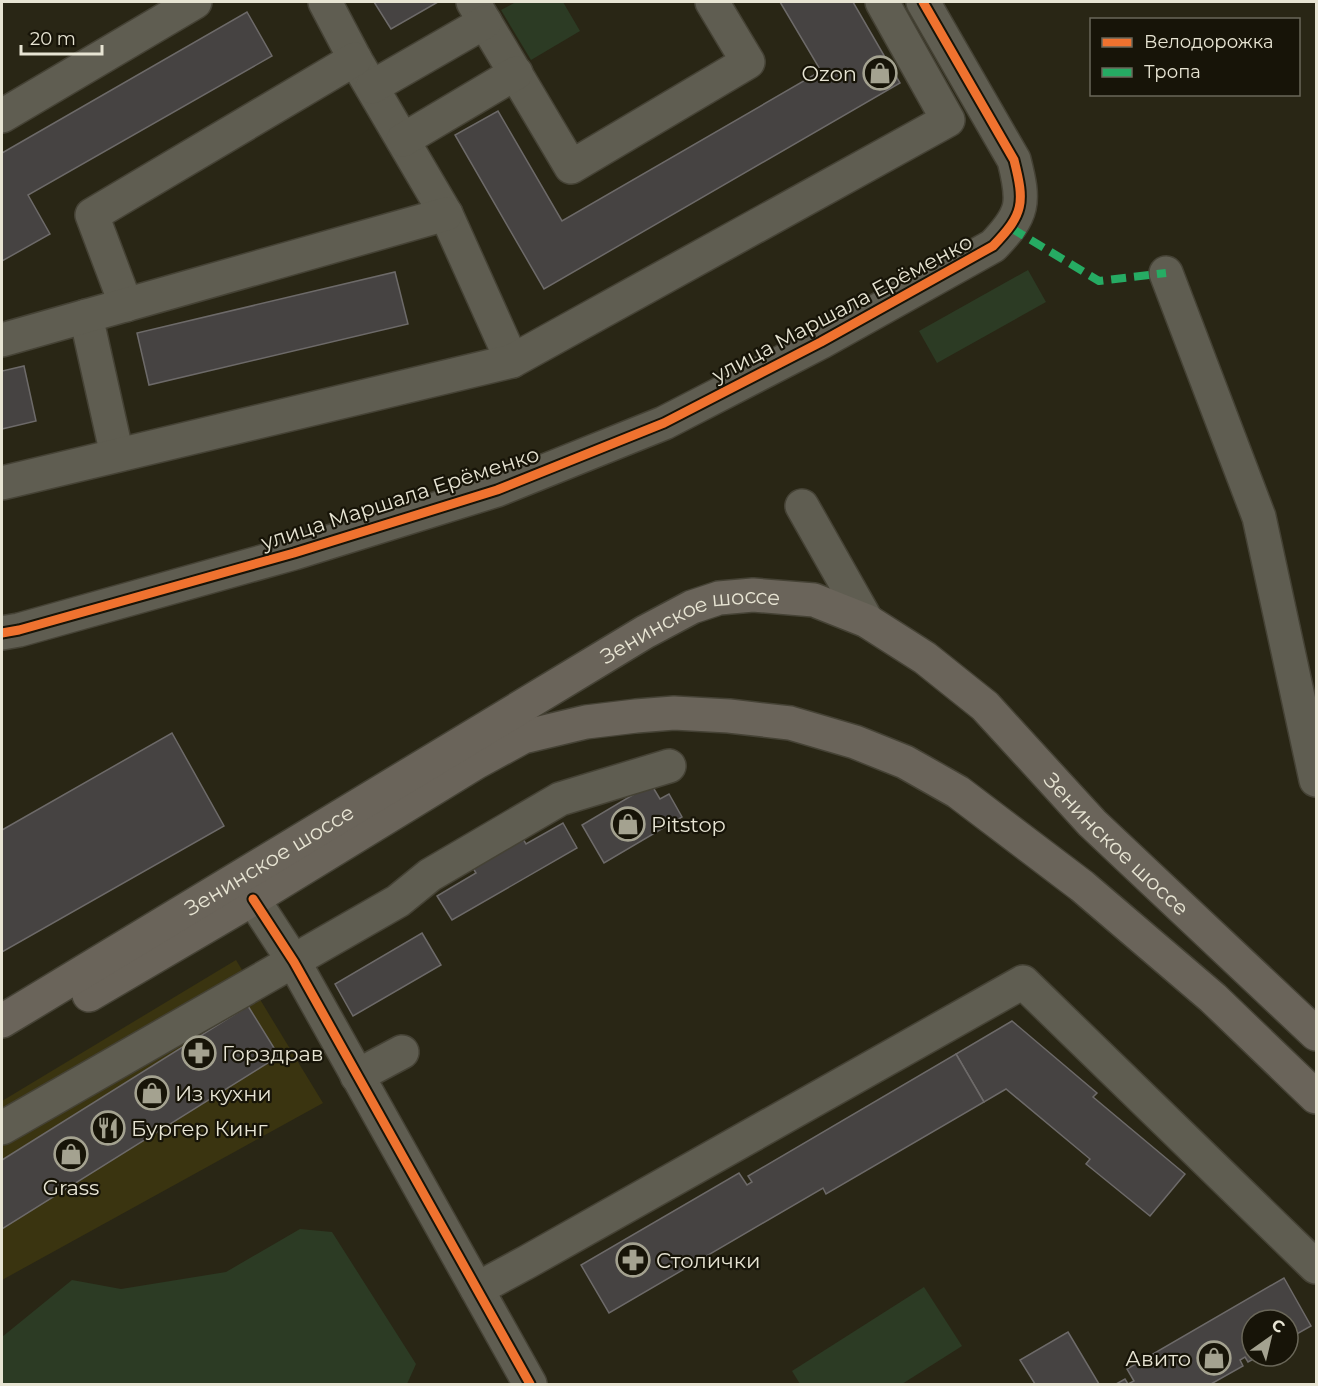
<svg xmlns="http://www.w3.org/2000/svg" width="1318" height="1386" font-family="Montserrat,sans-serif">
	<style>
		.built { fill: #3a3410 }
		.green { fill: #2c3b24 }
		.building { fill: #464342; stroke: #6d6a69; stroke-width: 1.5 }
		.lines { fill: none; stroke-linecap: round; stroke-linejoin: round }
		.minor-casing { stroke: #454235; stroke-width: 36 }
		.major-casing { stroke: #454235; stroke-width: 36 }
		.minor { stroke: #5f5d51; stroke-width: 33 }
		.major { stroke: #6a645a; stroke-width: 33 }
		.quiet { stroke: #26ab63; stroke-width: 8; stroke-dasharray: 15 8; stroke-linecap: butt }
		.cycleway-casing { stroke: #171408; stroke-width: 13 }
		.cycleway { stroke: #ef722f; stroke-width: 9 }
		.labels { text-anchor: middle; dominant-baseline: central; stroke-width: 4.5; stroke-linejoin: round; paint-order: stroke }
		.poi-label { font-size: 21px; fill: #e7e4d3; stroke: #171408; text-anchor: start }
		.street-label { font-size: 21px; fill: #e7e4d3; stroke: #171408 }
	</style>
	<rect width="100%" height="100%" fill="#292615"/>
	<path class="built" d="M236,960L323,1103L2,1280V1101Z"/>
	<g class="green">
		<path d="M516,2H563L580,31L531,60L501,10Z"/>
		<path d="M1028,270L1046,302L937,363L919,331Z"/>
		<path d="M300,1229L332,1232L416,1364L407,1384H2V1337L72,1280L121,1289L226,1272Z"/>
		<path d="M924,1287L962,1346L902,1384H800L792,1371Z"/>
	</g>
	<g class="building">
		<path d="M374,2H438L391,29Z"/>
		<path d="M780,2H853L900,83L544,289L455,135L498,111L562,221L821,71Z"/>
		<path d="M247,12L272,56L28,195L50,234L2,261V153Z"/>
		<path d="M395,272L408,324L149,385L137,333Z"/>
		<path d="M24,366L36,421L2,429V371Z"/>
		<path d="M172,733L224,826L2,952V830Z"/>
		<path d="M651,784L660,799L669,794L682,817L604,863L582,825Z"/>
		<path d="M563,823L577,848L452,920L437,896L476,873L473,868L523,839L526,844Z"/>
		<path d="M422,933L441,965L353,1016L335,984Z"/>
		<path d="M248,1006L279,1056L2,1229V1160Z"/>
		<path d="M1012,1021L1097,1093L1093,1097L1185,1174L1150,1216L1086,1164L1090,1159L1006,1089L984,1102L956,1054Z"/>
		<path d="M956,1054L984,1102L826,1194L823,1188L609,1313L581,1265L739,1173L747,1185L752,1182L748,1176Z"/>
		<path d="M1284,1278L1311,1326L1288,1339V1320H1252V1356H1259L1248,1362L1245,1357L1240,1360L1243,1366L1211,1384H1116L1125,1379L1128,1384L1134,1381L1127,1369Z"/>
		<path d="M1068,1332L1099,1384H1035L1020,1360Z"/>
	</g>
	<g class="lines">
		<g class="minor-casing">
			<g id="minor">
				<path d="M325,2L355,59L446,214L512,361"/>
				<path d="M473,2L571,167L748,62L712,2"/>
				<path d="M372,87L485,22"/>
				<path d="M2,116L195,2"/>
				<path d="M403,140L516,73"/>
				<path d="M1166,273L1259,517L1316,780"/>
				<path d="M126,305L92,215L355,59"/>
				<path d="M86,316L117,455"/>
				<path d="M2,340L446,214"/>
				<path d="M2,483L512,361L948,120L882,2"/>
				<path d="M802,506L867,621"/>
				<path d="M2,633L19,630L294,553L497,490L664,423L821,342L993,246C1024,214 1025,203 1014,160L923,2"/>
				<path d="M253,899L294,962L530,1384"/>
				<path d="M357,1076L402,1052"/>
				<path d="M2,1128L398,901L430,875L560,799L669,766"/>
				<path d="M477,1289L527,1262L1023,982L1316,1267"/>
			</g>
		</g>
		<g class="major-casing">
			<g id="major">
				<path d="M89,995L253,899L477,762L523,737L586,722L636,716L674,713L729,716L790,723L855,742L905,762L958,792L1082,886L1213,998L1316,1097"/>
				<path id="s1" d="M2,1021L645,632L692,607L719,598L753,595L814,600L867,621L925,658L985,706L1092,823L1316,1034"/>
			</g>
		</g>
		<use href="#minor" class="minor"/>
		<use href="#major" class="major"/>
		<path class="quiet" d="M1011,228L1099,281L1166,273"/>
		<g class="cycleway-casing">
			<g id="cycleway">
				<path d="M2,633L19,630L294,553L497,490L664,423L821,342L993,246C1024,214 1025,203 1014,160L923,2"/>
				<path d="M253,899L294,962L530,1384"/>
			</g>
		</g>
		<use href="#cycleway" class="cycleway"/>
	</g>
	<defs>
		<g id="shop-ring" transform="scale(1.725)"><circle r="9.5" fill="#171408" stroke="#a4a290" stroke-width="1.5"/><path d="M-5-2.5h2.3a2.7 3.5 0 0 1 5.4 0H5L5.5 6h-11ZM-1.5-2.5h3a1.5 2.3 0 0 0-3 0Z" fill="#a4a290"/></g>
		<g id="pharmacy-ring" transform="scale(1.725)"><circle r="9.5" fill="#171408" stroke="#a4a290" stroke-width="1.5"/><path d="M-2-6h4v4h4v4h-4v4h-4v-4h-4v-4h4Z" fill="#a4a290"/></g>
		<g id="restaurant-ring" transform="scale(1.725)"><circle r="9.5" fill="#171408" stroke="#a4a290" stroke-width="1.5"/><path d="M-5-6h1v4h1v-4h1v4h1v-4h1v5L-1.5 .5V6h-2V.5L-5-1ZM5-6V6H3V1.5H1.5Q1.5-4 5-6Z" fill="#a4a290"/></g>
	</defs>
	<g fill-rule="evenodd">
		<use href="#shop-ring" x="880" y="73"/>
		<use href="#shop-ring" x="628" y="824"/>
		<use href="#pharmacy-ring" x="199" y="1053"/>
		<use href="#shop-ring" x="152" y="1093"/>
		<use href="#restaurant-ring" x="108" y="1128"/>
		<use href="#shop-ring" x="71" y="1154"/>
		<use href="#pharmacy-ring" x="633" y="1260"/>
		<use href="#shop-ring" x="1214" y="1358"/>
	</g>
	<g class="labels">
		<g class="poi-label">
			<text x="857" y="73" text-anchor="end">Ozon</text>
			<text x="651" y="824">Pitstop</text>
			<text x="222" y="1053">Горздрав</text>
			<text x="175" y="1093">Из кухни</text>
			<text x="131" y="1128">Бургер Кинг</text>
			<text x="71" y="1187" text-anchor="middle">Grass</text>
			<text x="656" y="1260">Столички</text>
			<text x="1191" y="1358" text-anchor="end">Авито</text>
		</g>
		<g class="street-label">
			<text transform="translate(842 308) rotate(-28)">улица Маршала Ерёменко</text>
			<text transform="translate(400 498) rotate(-18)">улица Маршала Ерёменко</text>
			<text stroke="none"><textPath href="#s1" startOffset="798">Зенинское шоссе</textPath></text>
			<text stroke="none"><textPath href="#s1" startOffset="1322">Зенинское шоссе</textPath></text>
			<text stroke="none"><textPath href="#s1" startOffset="312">Зенинское шоссе</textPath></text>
		</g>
	</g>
	<rect width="1318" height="1386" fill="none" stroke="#e7e4d3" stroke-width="6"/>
	<rect x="1090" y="18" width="210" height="78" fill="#171408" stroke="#6a6759" stroke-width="1.5"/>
	<rect x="1102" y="38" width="30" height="9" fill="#ef722f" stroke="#6a6759" stroke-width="1.5"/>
	<text x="1144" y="48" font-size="18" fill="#e7e4d3">Велодорожка</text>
	<rect x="1102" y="68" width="30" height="9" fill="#26ab63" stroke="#6a6759" stroke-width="1.5"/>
	<text x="1144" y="78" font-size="18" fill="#e7e4d3">Тропа</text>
	<g transform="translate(1270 1338) rotate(34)"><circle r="28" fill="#171408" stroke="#6a6759" stroke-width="1.5"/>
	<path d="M0-4.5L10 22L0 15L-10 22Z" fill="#a4a290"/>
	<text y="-9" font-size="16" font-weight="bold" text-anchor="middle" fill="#e7e4d3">С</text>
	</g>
	<path d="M21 45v9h81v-9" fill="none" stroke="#e7e4d3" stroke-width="3"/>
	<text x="30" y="45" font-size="18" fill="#e7e4d3" stroke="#171408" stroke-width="4.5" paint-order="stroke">20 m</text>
</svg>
